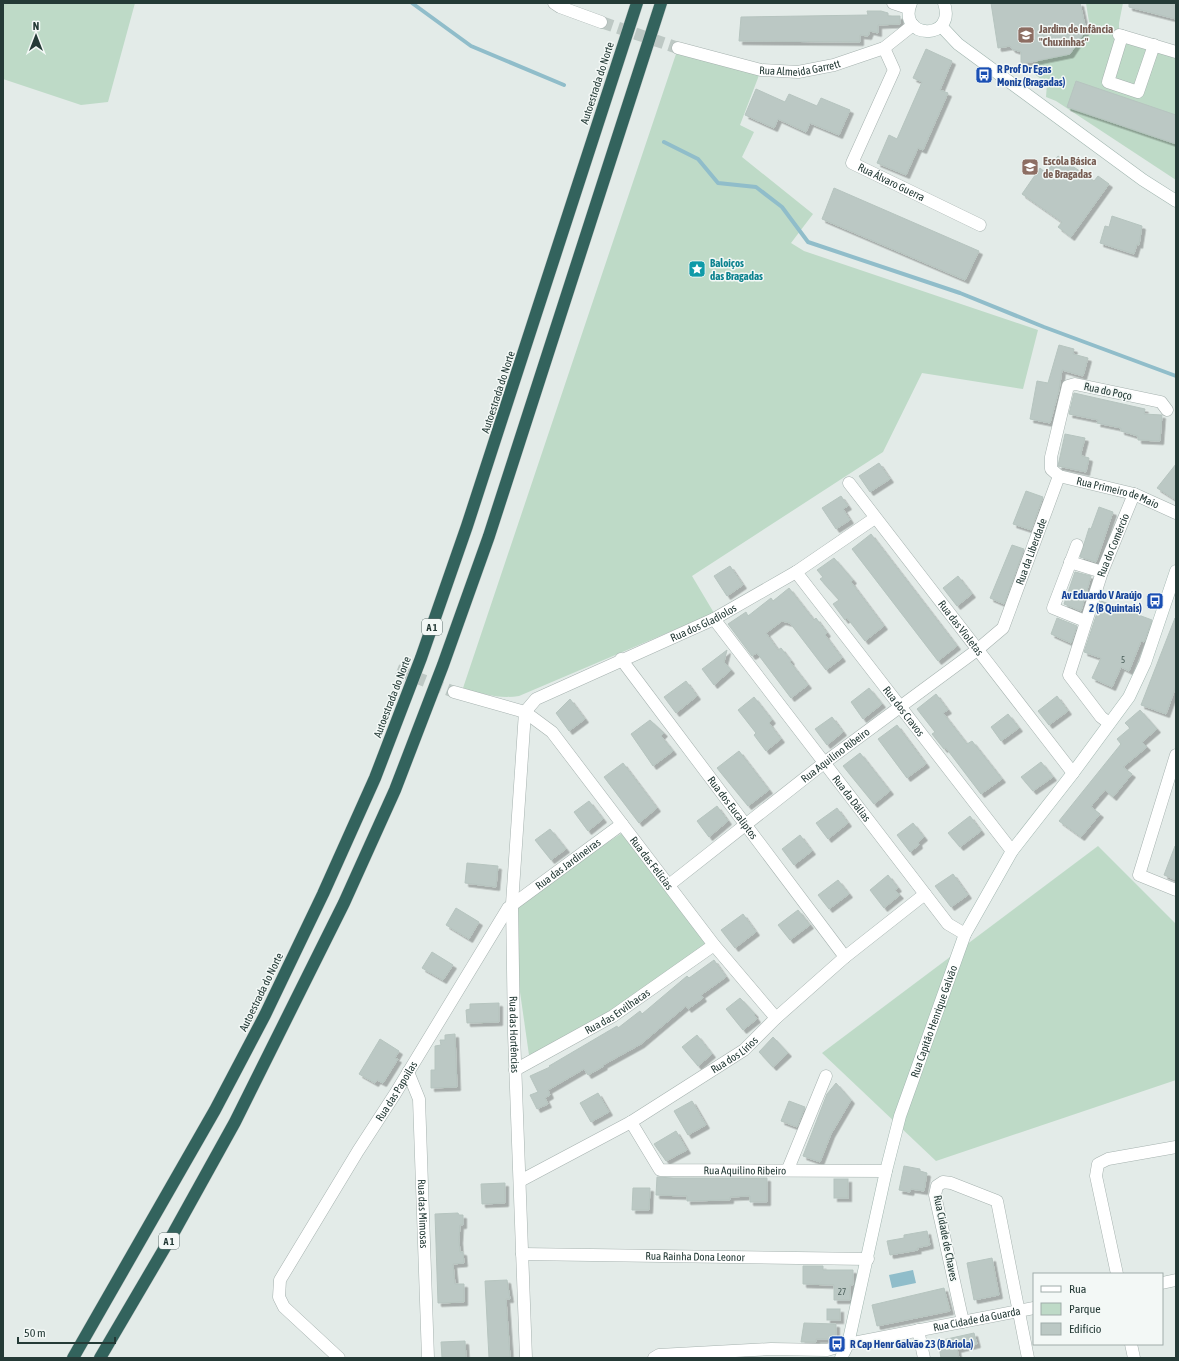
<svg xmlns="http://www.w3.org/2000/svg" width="1179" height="1361" font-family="'Asap Condensed',sans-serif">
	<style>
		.green { fill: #bedac7 }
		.water { fill: #90bdca }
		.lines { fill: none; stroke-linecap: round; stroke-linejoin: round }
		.stream { stroke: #90bdca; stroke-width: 4 }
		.building { fill: #bbc8c4; stroke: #b6c4bf; filter: url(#shadow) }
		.street-tunnel { stroke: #bdc8c4; stroke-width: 12; stroke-dasharray: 12 6; stroke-linecap: butt }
		.street-casing { stroke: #a6b2af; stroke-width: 13 }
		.secondary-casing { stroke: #a2b6b0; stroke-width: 13 }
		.highway-casing { stroke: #c2c8c7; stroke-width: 13 }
		.street { stroke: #fff; stroke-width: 12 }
		.secondary { stroke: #fff; stroke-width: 12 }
		.highway { stroke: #33635d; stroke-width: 12 }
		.labels { text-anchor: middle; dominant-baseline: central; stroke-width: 3; stroke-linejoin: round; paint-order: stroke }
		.number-label { font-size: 9px; fill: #4a5e5a }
		.shield { fill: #f3f8f6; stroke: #627370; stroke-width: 1 }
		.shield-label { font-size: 10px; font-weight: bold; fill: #243a36 }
		.education-label { font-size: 11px; font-weight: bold; fill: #785e54; stroke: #f3f8f6; text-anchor: start }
		.street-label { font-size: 11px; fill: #243a36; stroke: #f3f8f6 }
		.transit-label { font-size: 11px; font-weight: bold; fill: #164399; stroke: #f3f8f6; text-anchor: start }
		.culture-label { font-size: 11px; font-weight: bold; fill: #0d838f; stroke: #f3f8f6; text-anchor: start }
	</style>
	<defs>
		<filter id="shadow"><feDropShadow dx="3.5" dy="3.5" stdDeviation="0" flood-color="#0004"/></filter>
	</defs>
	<rect width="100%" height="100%" fill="#e3ebe8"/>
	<g class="green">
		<path d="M3,3H135L108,102L81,105L3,79Z"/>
		<path d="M1086,3H1123L1119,23V35L1176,52V180L1056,101L1046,97L1047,84L1027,68L1090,28Z"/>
		<path d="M678,48L761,70L740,125L754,132L742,157L813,214L791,243L804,251L1038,330L1023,389L922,373L883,452L692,576L714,613L519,696C499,699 482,694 463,688Z"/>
		<path d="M625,831L714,945L530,1062L508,908Z"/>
		<path d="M1098,846L1176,924V1080L936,1161L822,1053Z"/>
	</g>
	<path class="water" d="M913,1270L916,1283L892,1288L889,1275Z"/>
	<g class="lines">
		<g class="stream">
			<path d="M412,3L471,46L564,85"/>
			<path d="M664,142L698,159L718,183L756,187L782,207L808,242L960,293L1044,327L1176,376"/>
		</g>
	</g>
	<g class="building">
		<path d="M991,3H1080L1086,30L1070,54L1021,64V52L1012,49L1010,46L998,48Z"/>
		<path d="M1129,3H1176V19L1129,7Z"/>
		<path d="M867,11H881L888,13V16H900V24L878,25V33L870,31L868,36L860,35V42L739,41L741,17L868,15Z"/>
		<path d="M926,49L952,61L940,90L948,93L923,150L918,148L906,175L877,163L889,135L897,139L922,82L913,78Z"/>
		<path d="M1076,81L1176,115V144L1067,107Z"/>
		<path d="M756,89L785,102L789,94L817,106L821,98L850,110L839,135L810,123L806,132L778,119L774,128L745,115Z"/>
		<path d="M1058,156L1094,181L1098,176L1109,184L1071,237L1058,227L1062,222L1022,194L1040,168L1046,173Z"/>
		<path d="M834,188L979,251L965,280L822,219Z"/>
		<path d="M1112,216L1142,226L1139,245L1137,244L1134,254L1100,243L1105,226L1109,227Z"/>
		<path d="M1059,345L1074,349L1073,354L1088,358L1083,376L1062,370L1059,390L1050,423L1030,419L1037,381L1048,383Z"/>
		<path d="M1074,393L1145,409L1144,414L1162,415L1160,441L1138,440V436L1121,431V428L1097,423L1098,420L1069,414Z"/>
		<path d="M1065,434L1085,438L1081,453L1082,456L1089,458L1086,472L1058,466Z"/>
		<path d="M879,463L890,479L870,492L859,476Z"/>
		<path d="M1176,464V500L1157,488Z"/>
		<path d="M1026,491L1043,497L1031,530L1013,524Z"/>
		<path d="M841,496L848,506L843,509L850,520L836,529L822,508Z"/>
		<path d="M1099,507L1113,512L1096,562L1080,557L1089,528L1091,529Z"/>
		<path d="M871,534L957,646L938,661L852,549Z"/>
		<path d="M1012,545L1024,549L1004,604L990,598Z"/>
		<path d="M834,558L853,580L851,582L884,626L865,641L847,618L845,620L833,604L839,600L820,579L823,577L817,570Z"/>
		<path d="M730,566L743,585L727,596L714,576Z"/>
		<path d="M1075,572L1091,576L1081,611L1064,604Z"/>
		<path d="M958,576L972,594L957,606L943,588Z"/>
		<path d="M789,588L814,620L816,618L827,633L825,635L842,658L826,670L790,623L782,621L766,633L778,650L781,648L791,661L790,662L808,685L791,698L757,653L752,656L728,624L746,612L748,616L771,598L773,601Z"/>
		<path d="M1101,601L1152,620L1144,642L1141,641L1129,671L1121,667L1112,687L1092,678L1101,658L1084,652Z"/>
		<path d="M1057,618L1077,626L1071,643L1051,634Z"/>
		<path d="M1175,618L1176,686L1166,714L1141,705Z"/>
		<path d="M727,650L724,662L731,670L714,685L702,669Z"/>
		<path d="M686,681L697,696L676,713L664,697Z"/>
		<path d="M869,688L882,704L863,719L851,702Z"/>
		<path d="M936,694L948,710L943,713L967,744L972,741L1002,779L981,794L946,748L944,749L932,734L935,732L917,709Z"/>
		<path d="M1057,696L1068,711L1049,725L1038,711Z"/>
		<path d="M754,697L772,720L769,723L781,739L766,751L754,735L756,733L738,710Z"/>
		<path d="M570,699L585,719L569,731L556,713Z"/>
		<path d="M1140,710L1157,729L1142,742L1147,747L1123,767L1132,774L1113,797L1105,790L1092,805L1091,807L1100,814L1081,837L1059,821L1121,744L1117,739L1130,728L1125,723Z"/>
		<path d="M1008,714L1019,728L1001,741L991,727Z"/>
		<path d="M832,717L843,732L827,745L815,729Z"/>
		<path d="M650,720L664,733L661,736L673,751L653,766L631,734Z"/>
		<path d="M897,725L926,764L907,778L878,739Z"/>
		<path d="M739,751L769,790L748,806L717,768Z"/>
		<path d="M860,753L890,791L874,804L843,766Z"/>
		<path d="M1041,762L1053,777L1033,791L1021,777Z"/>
		<path d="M623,763L657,808L639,823L604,777Z"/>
		<path d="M589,801L603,819L588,831L574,812Z"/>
		<path d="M717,806L728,821L709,837L697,821Z"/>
		<path d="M837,808L848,823L828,839L816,823Z"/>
		<path d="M970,816L981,831L960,847L948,833Z"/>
		<path d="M913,823L924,837L918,842L919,845L910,852L897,835Z"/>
		<path d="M550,829L566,849L551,860L535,840Z"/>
		<path d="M800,835L812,851L794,865L782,849Z"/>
		<path d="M1175,846L1176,847V880L1164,875Z"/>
		<path d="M467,863L498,866L496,887L465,883Z"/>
		<path d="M953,874L968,895L951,907L935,886Z"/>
		<path d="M888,875L898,888L895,890L900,895L884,908L870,890Z"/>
		<path d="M838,880L849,894L829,909L818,895Z"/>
		<path d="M456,908L479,922L469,939L446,925Z"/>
		<path d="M798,910L810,925L790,940L778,925Z"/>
		<path d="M743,914L756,932L735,948L721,930Z"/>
		<path d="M432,952L453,965L443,980L422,968Z"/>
		<path d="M714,960L726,977L701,995L703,998L688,1009L686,1006L641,1044L603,1065L604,1066L588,1075L584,1069L548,1090L550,1095L545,1098L548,1104L537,1109L530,1095L538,1092L530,1076L550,1067L549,1066L617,1026L618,1028L640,1011L642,1014L687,976L689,978Z"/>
		<path d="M740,998L755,1014L754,1015L757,1019L743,1030L726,1009Z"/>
		<path d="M499,1003V1022L467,1023L466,1010L470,1009V1004Z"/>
		<path d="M455,1034L457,1087L431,1088V1070H435V1046L441,1045L440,1040H445V1035Z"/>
		<path d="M697,1035L712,1054L698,1066L682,1047Z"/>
		<path d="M773,1037L788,1053L773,1067L759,1052Z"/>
		<path d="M380,1039L399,1051L395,1058L398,1059L383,1083L377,1080L375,1083L359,1074Z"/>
		<path d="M836,1083L851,1100L831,1134L820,1162L803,1156L827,1094Z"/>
		<path d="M598,1093L609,1112L591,1122L580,1103Z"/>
		<path d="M692,1101L706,1125L688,1135L674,1111Z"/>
		<path d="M789,1101L805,1107L797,1127L781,1121Z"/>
		<path d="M676,1131L687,1150L666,1161L654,1144Z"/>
		<path d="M904,1166L920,1169V1171L927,1173L924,1191L911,1189L910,1192L899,1190Z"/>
		<path d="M657,1177L673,1178H767V1202H750V1196L730,1197V1200L687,1201V1196L656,1195Z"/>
		<rect x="834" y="1179" width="14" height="19"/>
		<path d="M505,1183V1203L482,1204L481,1184Z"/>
		<path d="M633,1188H650L649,1210H632Z"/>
		<path d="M458,1213L459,1215H463V1225H460L459,1240L460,1252H463L464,1263L453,1264L455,1284H464V1302L438,1303L435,1214Z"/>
		<path d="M927,1231L930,1245L917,1248L918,1250L890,1255L887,1241L904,1238V1235Z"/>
		<path d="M992,1258L999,1295L974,1300L967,1263Z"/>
		<path d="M803,1266H823V1270H853V1285H850V1300H834V1285L803,1284Z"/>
		<path d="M507,1280L510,1299H506L510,1357L489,1358L485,1281Z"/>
		<path d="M944,1288L950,1311L877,1326L872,1305Z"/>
		<rect x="827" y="1309" width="13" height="11"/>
		<path d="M804,1323L836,1324V1339H816V1342H801Z"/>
		<path d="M974,1333L977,1344L957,1349L959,1358H941L938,1341Z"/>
		<path d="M465,1341L466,1358H442L441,1342Z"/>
	</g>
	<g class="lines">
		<g class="street-tunnel">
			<path d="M601,22L678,48"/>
			<path d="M397,670L454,692"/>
		</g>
		<g class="street-casing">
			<g id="street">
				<path d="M554,3L560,7L601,22"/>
				<path d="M893,3L908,8"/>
				<path d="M1119,35L1176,52"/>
				<path d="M1122,36L1108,82L1138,92L1154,45"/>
				<path id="s1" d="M678,48L761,70L798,72L834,65L884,48L913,25"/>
				<path id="s2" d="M884,48L894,70L852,163L980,225"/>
				<path id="s3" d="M1167,410L1161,402L1075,384L1068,386L1051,457V469L1059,476L1134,494L1176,513"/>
				<path id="s4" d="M849,483L1073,773"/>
				<path d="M1077,545L1053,608L1085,621"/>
				<path d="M1070,562L1102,572"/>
				<path id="s5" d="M796,572L1012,851"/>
				<path id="s6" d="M714,619L948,924L965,934"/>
				<path id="s7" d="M621,659L845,957"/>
				<path id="s8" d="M454,692L525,712L552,732L714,945L776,1018"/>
				<path id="s9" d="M525,712L512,904L514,1034L526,1358"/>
				<path id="s10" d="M525,712L536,699L714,619L796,572L875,518"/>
				<path id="s11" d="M1109,723L1101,717L1069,675L1102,572L1134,494"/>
				<path d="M1176,755L1139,875L1176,890"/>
				<path id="s12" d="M669,885L824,763L977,650L1003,628L1059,476"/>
				<path id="s13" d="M515,1070L613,1016L714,945"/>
				<path id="s14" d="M408,1072L419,1099L428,1358"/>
				<path id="s15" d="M631,1122L660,1170L886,1171"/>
				<path d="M788,1169L826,1076"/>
				<path id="s16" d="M520,1181L631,1122L744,1050L776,1018L845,957L925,894"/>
				<path id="s17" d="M522,1254L868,1259"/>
				<path d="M1117,1274L1096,1176L1098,1164L1108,1159L1176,1147"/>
				<path d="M1162,1283L1176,1280"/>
				<path d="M963,1322L935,1195L937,1186L943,1182L951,1183L997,1201L1028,1358"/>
				<path d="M918,1330L924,1358"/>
				<path d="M1131,1344L1134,1358"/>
				<path id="s18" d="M339,1358L284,1307L279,1297L280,1280L358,1151L395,1094L508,908L622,824"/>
				<path id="s19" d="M654,1358L659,1355L771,1349L827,1350L848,1344L1034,1308"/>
			</g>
		</g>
		<g class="secondary-casing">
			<g id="secondary">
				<path d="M911,3C896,39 957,42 944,3"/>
				<path d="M941,26L958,44L1143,180L1176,201"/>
				<path id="s20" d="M841,1358L848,1344L886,1171L900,1116L965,934L1012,851L1073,773L1129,697L1145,663L1176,571"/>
			</g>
		</g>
		<g class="highway-casing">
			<g id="highway">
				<path d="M73,1358L215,1110L265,1015L323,894L375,778L421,658L467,526L637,3"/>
				<path d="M100,1358L174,1232L235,1122L344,903L395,790L443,665L489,536L661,3"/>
			</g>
		</g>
		<use href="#street" class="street"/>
		<use href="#secondary" class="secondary"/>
		<use href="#highway" class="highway"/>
	</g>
	<defs>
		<g id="school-square" transform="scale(0.9)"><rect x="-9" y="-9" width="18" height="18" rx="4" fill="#8d6e63" stroke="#f3f8f6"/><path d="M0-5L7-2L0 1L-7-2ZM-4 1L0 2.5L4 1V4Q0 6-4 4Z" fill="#fff"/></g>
		<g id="bus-square" transform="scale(0.9)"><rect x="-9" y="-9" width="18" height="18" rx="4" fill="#1a4fb4" stroke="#f3f8f6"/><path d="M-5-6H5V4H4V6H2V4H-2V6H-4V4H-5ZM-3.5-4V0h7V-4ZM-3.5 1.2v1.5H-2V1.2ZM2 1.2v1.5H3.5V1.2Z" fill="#fff"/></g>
		<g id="sight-square" transform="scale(0.9)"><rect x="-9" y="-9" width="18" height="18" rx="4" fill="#0f9aa8" stroke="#f3f8f6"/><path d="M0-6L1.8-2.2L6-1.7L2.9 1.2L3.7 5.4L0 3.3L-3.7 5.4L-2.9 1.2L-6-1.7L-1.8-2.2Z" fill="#fff"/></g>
	</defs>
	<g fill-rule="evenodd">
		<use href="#school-square" x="1026" y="35"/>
		<use href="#bus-square" x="984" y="75"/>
		<use href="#school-square" x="1030" y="167"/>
		<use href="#sight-square" x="697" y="269"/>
		<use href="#bus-square" x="1155" y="601"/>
		<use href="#bus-square" x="837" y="1344"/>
	</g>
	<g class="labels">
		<g class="number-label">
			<text x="1123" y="660">5</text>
			<text x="842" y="1292">27</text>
		</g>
		<g class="shield">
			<rect x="422" y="619" width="20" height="16" rx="3"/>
			<rect x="159" y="1233" width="20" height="16" rx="3"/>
		</g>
		<g class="shield-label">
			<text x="432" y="627">A 1</text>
			<text x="169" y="1241">A 1</text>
		</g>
		<g class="education-label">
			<text x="1039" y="29">Jardim de Infância<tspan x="1039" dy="13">"Chuxinhas"</tspan></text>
			<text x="1043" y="161">Escola Básica<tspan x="1043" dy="13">de Bragadas</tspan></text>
		</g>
		<g class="street-label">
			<text stroke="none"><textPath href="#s1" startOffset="125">Rua Almeida Garrett</textPath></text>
			<text transform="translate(597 83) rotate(-72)">Autoestrada do Norte</text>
			<text stroke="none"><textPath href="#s2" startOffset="170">Rua Álvaro Guerra</textPath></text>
			<text transform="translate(1108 391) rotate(12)">Rua do Poço</text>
			<text transform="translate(498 392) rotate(-72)">Autoestrada do Norte</text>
			<text stroke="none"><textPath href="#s3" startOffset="262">Rua Primeiro de Maio</textPath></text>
			<text stroke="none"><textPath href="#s11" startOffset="200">Rua do Comércio</textPath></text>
			<text stroke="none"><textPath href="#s12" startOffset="503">Rua da Liberdade</textPath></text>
			<text stroke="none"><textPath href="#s10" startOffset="201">Rua dos Gladíolos</textPath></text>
			<text stroke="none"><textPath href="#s4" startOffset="183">Rua das Violetas</textPath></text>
			<text transform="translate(392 697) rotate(-69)">Autoestrada do Norte</text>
			<text stroke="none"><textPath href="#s5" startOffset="176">Rua dos Cravos</textPath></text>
			<text stroke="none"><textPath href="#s12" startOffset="211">Rua Aquilino Ribeiro</textPath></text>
			<text stroke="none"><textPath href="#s6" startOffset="226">Rua da Dálias</textPath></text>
			<text stroke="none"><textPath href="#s7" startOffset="186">Rua dos Eucaliptos</textPath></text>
			<text stroke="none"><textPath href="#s8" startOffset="272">Rua das Felícias</textPath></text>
			<text stroke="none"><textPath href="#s18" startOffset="614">Rua das Jardineiras</textPath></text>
			<text transform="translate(261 992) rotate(-64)">Autoestrada do Norte</text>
			<text stroke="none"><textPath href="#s13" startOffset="118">Rua das Ervilhacas</textPath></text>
			<text stroke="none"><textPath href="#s20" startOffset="350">Rua Capitão Henrique Galvão</textPath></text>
			<text stroke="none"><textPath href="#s9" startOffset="323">Rua das Hortências</textPath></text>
			<text stroke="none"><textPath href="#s16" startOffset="249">Rua dos Lírios</textPath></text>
			<text stroke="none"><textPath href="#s18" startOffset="325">Rua das Papoilas</textPath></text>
			<text stroke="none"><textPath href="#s15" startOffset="141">Rua Aquilino Ribeiro</textPath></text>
			<text stroke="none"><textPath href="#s14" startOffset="144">Rua das Mimosas</textPath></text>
			<text transform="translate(946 1238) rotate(79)">Rua Cidade de Chaves</text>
			<text stroke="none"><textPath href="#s17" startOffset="173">Rua Rainha Dona Leonor</textPath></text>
			<text stroke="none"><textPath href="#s19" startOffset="327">Rua Cidade da Guarda</textPath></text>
		</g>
		<g class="transit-label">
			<text x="997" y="69">R Prof Dr Egas<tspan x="997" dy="13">Moniz (Bragadas)</tspan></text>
			<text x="1142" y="595" text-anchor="end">Av Eduardo V Araújo<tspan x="1142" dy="13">2 (B Quintais)</tspan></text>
			<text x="850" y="1344">R Cap Henr Galvão 23 (B Ariola)</text>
		</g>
		<g class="culture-label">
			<text x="710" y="263">Baloiços<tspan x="710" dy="13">das Bragadas</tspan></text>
		</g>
	</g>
	<rect width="1179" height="1361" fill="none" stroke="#243a36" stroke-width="8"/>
	<rect x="1033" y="1273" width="130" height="72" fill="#f3f8f6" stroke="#a0aca9"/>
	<rect x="1041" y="1286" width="20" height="6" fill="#ffffff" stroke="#a0aca9"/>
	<text x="1069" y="1293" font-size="12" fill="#243a36">Rua</text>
	<rect x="1041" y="1303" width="20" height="12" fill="#bedac7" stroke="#a0aca9"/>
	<text x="1069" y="1313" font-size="12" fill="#243a36">Parque</text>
	<rect x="1041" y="1323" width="20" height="12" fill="#bbc8c4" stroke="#a0aca9"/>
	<text x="1069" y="1333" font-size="12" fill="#243a36">Edifício</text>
	<g transform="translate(36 36)" stroke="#f3f8f6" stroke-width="3" paint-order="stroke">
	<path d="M0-3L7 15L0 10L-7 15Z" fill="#243a36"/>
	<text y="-6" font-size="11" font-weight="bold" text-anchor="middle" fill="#243a36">N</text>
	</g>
	<path d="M18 1337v6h97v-6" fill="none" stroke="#243a36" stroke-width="2"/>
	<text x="24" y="1337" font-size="12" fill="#243a36" stroke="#f3f8f6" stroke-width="3" paint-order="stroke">50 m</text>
</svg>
